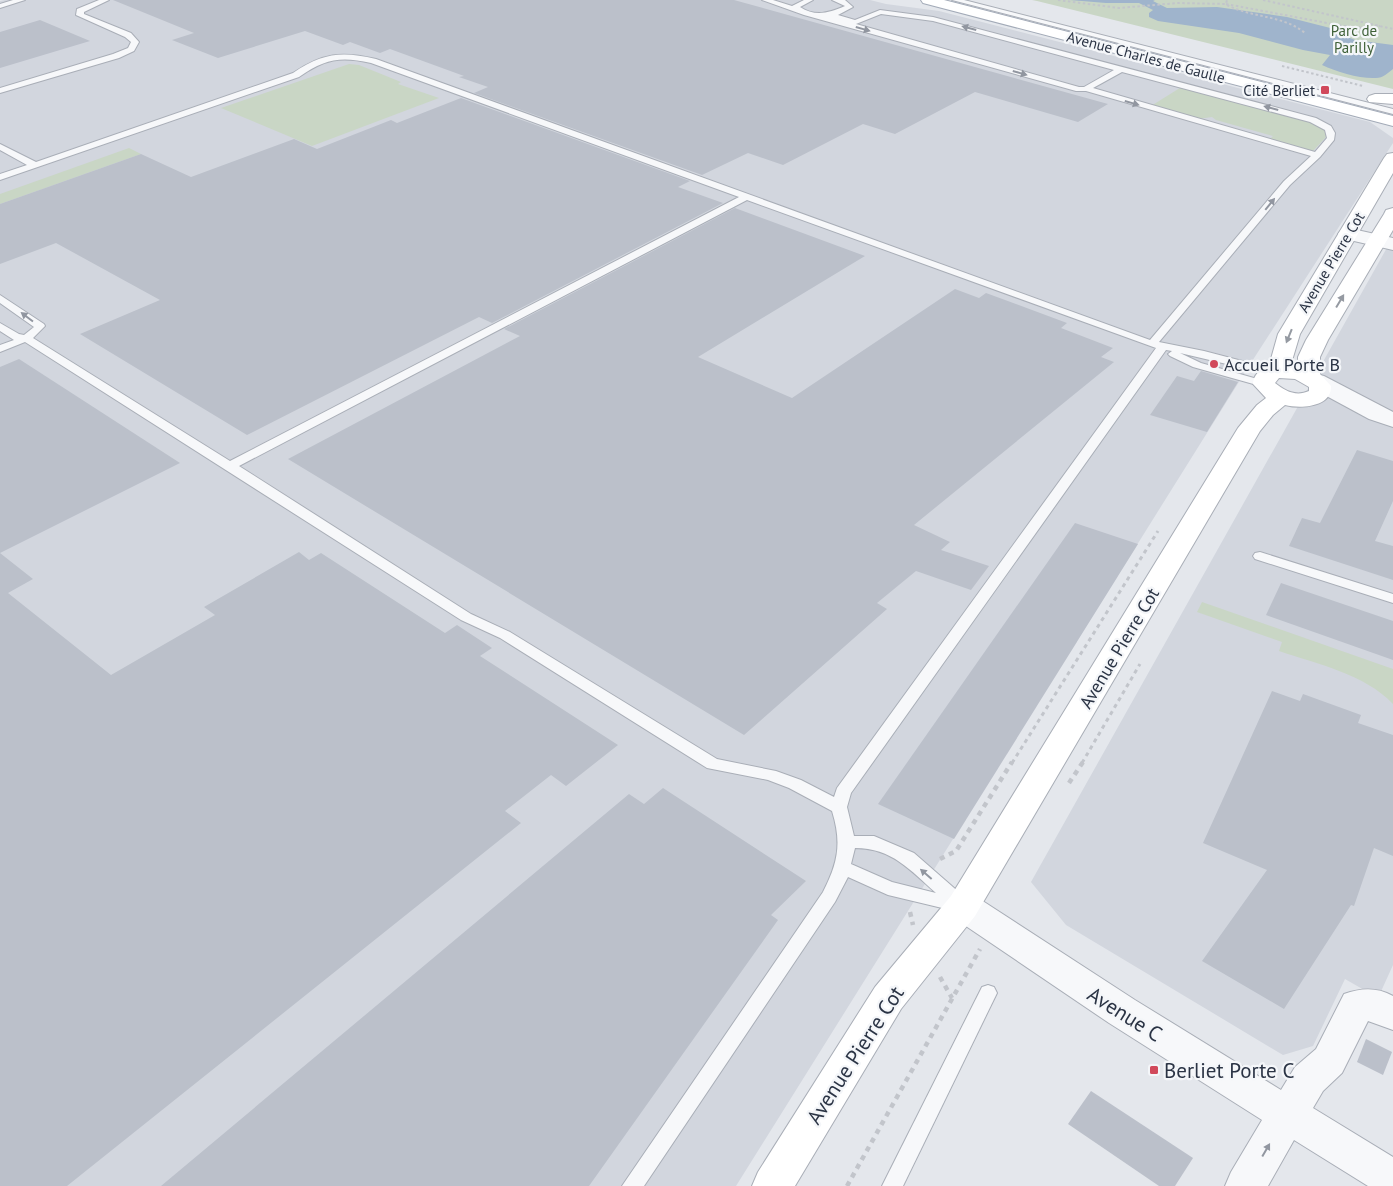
<svg xmlns="http://www.w3.org/2000/svg" width="1393" height="1186" font-family="'PT Sans',sans-serif">
	<style>
		.built { fill: #d2d6de }
		.green { fill: #c9d6c5 }
		.water { fill: #9fb4cc }
		.building { fill: #bbc0ca }
		.lines { fill: none; stroke-linecap: round; stroke-linejoin: round }
		.lane-casing { stroke: #a9aeb7; stroke-width: 2 }
		.street-casing { stroke: #a9aeb7; stroke-width: 2 }
		.secondary-casing { stroke: #a9aeb7; stroke-width: 2 }
		.primary-casing { stroke: #a3abb8; stroke-width: 2 }
		.path-far2 { stroke: #c2c5cb; stroke-width: 2; stroke-dasharray: 2.5 2.5; stroke-linecap: butt }
		.path-far1 { stroke: #c2c5cb; stroke-width: 3; stroke-dasharray: 4 4; stroke-linecap: butt }
		.path { stroke: #c2c5cb; stroke-width: 4.5; stroke-dasharray: 5 5; stroke-linecap: butt }
		.lane { fill: #f7f8fa; fill-rule: evenodd }
		.street { fill: #f7f8fa; fill-rule: evenodd }
		.secondary { fill: #fff; fill-rule: evenodd }
		.primary { fill: #fff; fill-rule: evenodd }
		.oneway { fill: #9196a0 }
		.oneway2 { fill: #959aa2 }
		.poi-dot { fill: #d1495b; stroke: #f4f6f9; stroke-width: 2 }
		.labels { text-anchor: middle; dominant-baseline: central; stroke-width: 4.5; stroke-linejoin: round; paint-order: stroke }
		.far-park-label { font-size: 15px; fill: #3f6138; stroke: #f4f6f9 }
		.far-street-label { font-size: 15px; fill: #2b3445; stroke: #f4f6f9 }
		.far-poi-label { font-size: 15px; fill: #2b3445; stroke: #f4f6f9; text-anchor: end }
		.poi-label { font-size: 18px; fill: #2b3445; stroke: #f4f6f9; text-anchor: start }
		.street-label { font-size: 18px; fill: #2b3445; stroke: #f4f6f9 }
		.near-street-label { font-size: 21px; fill: #2b3445; stroke: #f4f6f9 }
		.near-poi-label { font-size: 21px; fill: #2b3445; stroke: #f4f6f9; text-anchor: start }
	</style>
	<rect width="100%" height="100%" fill="#e4e7ec"/>
	<g class="built">
		<path d="M5,0H870L886,4L939,11L1370,122L1393,138V143L1247,369L736,1186H0V1Z"/>
		<path d="M1393,237V965L1378,998L1345,979L1313,1046L1283,1055L1066,925L1031,882Z"/>
	</g>
	<g class="green">
		<path d="M1032,0H1393V89L1037,1Z"/>
		<path d="M349,64L359,65L401,82L398,84L439,98L312,146L221,108Z"/>
		<path d="M1183,86L1312,122L1325,128L1326,137L1313,151L1270,139L1273,136L1216,120L1212,117L1198,119L1151,106Z"/>
		<path d="M129,148L141,154L0,204V194Z"/>
		<path d="M1202,602L1393,669V704C1365,674 1317,664 1279,651L1282,642L1197,612Z"/>
	</g>
	<path class="water" d="M1070,0H1155L1153,1L1167,8L1217,7L1260,13L1287,17L1346,32L1350,38L1355,40L1393,45V69C1388,73 1383,78 1376,78C1360,79 1337,72 1322,65L1330,55L1303,50L1239,33L1158,21L1149,17V13L1153,10L1139,3H1106Z"/>
	<g class="building">
		<path d="M113,0H734L1108,104L1078,122L975,92L895,134L863,124L783,165L748,153L702,175L474,93L488,87L459,77L464,76L390,49L380,53L350,42L343,45L305,31L218,58L172,40L194,33Z"/>
		<path d="M40,20L90,41L0,68V32Z"/>
		<path d="M461,98L690,181L678,187L723,203L492,323L479,317L247,435L80,334L160,300L56,243L0,264V204L141,154L191,177L294,139L317,149L391,120L397,123Z"/>
		<path d="M735,208L865,256L698,357L792,398L955,289L979,298L986,293L1067,323L1061,328L1113,348L1101,357L1114,362L914,525L950,542L941,550L989,566L971,590L916,571L877,603L887,609L744,735L288,459L520,336L504,329Z"/>
		<path d="M19,359L180,463L0,553V367Z"/>
		<path d="M1201,371L1238,382L1207,432L1150,415L1177,376L1194,381Z"/>
		<path d="M1357,450L1393,461V501L1375,541L1393,546V580L1289,546L1302,518L1320,523Z"/>
		<path d="M1075,523L1138,544L954,839L878,804Z"/>
		<path d="M299,552L309,560L321,553L445,633L457,625L492,648L480,656L618,745L566,786L551,775L505,811L521,823L67,1186H0V553L33,579L8,593L111,675L215,615L204,607Z"/>
		<path d="M1281,583L1393,621V660L1266,615Z"/>
		<path d="M1272,691L1300,701L1303,694L1361,715L1358,723L1393,735V856L1374,848L1354,906L1351,905L1284,1009L1202,961L1267,870L1203,843Z"/>
		<path d="M663,788L806,881L771,915L778,920L589,1186H161L629,794L644,804Z"/>
		<path d="M1366,1039L1392,1052L1383,1075L1357,1062Z"/>
		<path d="M1091,1091L1193,1158L1175,1186H1159L1068,1124Z"/>
	</g>
	<g class="lines">
		<g class="lane-casing">
			<g id="lane">
				<path d="M13,0H25L0,8V4Z"/>
				<path d="M99,0H109L84,12V14L131,33L139,42L134,51L119,58L0,93V88L113,54L128,48L131,42L125,37L76,15L77,9Z"/>
				<path d="M762,0H773L792,6L804,0H813L800,7C815,17 829,13 845,6L832,0H845L853,7L838,15L855,20L880,10L933,17L1316,118L1331,126L1335,133L1334,140L1320,157L1290,185L1159,342L1204,351L1277,370L1279,372L1277,374L1273,375L1180,353L1201,363L1268,382L1270,384L1268,386L1264,387L1193,367L1170,356L1168,354L1172,351L1166,350L851,793L847,807L854,836H874L914,853L969,901L972,906L969,911L963,913L888,895L848,877L835,902L644,1186H622L823,892C838,863 842,843 832,811L789,788L768,780L707,768L500,638L461,620L25,342L0,352V345L14,340L0,331V323L19,334L24,335L34,327L0,303V295L44,324L45,326L33,338L230,461L739,197L371,63C340,56 325,59 299,77L0,180V174L27,165L0,150V144L36,162L293,73C323,53 341,51 376,59L1150,340L1284,181L1311,156L1086,91H1076L804,15ZM881,14L933,21L1114,70L1084,87H1079L856,24ZM1122,72L1310,122L1325,130L1327,138L1315,152L1093,88ZM747,200L1156,348L837,788L834,797L801,780L776,771L717,759L510,632L471,614L239,466ZM855,848C892,848 910,870 936,893L892,882L851,864Z"/>
				<path d="M952,0H964L1393,109V114Z"/>
				<path d="M1260,552L1393,594V603L1255,559L1253,556L1255,553Z"/>
				<path d="M988,985L994,987L997,993L903,1186H882L982,987Z"/>
			</g>
		</g>
		<g class="street-casing">
			<g id="street">
				<path d="M1348,228L1393,238V250L1341,238L1338,234L1341,230Z"/>
				<path d="M1316,374L1324,376L1393,412V427L1369,419L1308,386L1305,381L1308,376Z"/>
				<path d="M963,892L975,896L1135,1000L1281,1090L1295,1067L1316,1049L1344,994C1361,988 1377,987 1393,996V1030L1368,1021L1342,1073L1323,1091L1313,1108L1393,1157V1186H1368L1294,1140L1268,1186H1225L1231,1172L1262,1120L1109,1023L951,916L946,906L951,896Z"/>
			</g>
		</g>
		<g class="secondary-casing">
			<g id="secondary">
				<path d="M1375,94H1393V104L1369,102L1367,99L1369,96Z"/>
				<path d="M1393,153V173L1300,334L1291,364L1298,366V357L1306,340L1384,214L1386,210L1393,208V230L1328,340L1320,357V374L1331,386C1332,407 1301,409 1285,405L1273,415L1260,431L975,916L901,1009L795,1186H752L758,1172L875,987L951,896L1238,428L1257,405L1266,398L1253,384C1253,375 1261,368 1269,366L1278,334L1384,158L1387,154ZM1279,378L1295,379L1309,387V391C1296,397 1285,391 1275,383Z"/>
			</g>
		</g>
		<g class="primary-casing">
			<path id="primary" d="M921,0H944L1393,116V126L923,3Z"/>
		</g>
		<g class="path-far2">
			<path d="M1058,0L1119,8L1178,3L1226,4L1227,0"/>
			<path d="M1263,0L1393,29"/>
			<path d="M1226,4L1343,26L1363,28L1380,26"/>
			<path d="M1227,5C1252,18 1283,15 1305,33"/>
			<path d="M1282,66L1363,86"/>
		</g>
		<g class="path-far1">
			<path d="M1012,763L1158,531"/>
			<path d="M1082,763L1140,664"/>
		</g>
		<g class="path">
			<path d="M1069,783L1083,762"/>
			<path d="M940,859L956,851L1012,762"/>
			<path d="M910,912L913,925"/>
			<path d="M940,977L952,998"/>
			<path d="M847,1186L980,949"/>
		</g>
		<use href="#lane" class="lane"/>
		<use href="#street" class="street"/>
		<use href="#secondary" class="secondary"/>
		<use href="#primary" class="primary"/>
	</g>
	<defs><path id="oneway-solid" d="M-6-.8H1V-3.2L6.5 0L1 3.2V.8H-6Z" transform="scale(1.25)"/></defs>
	<g class="oneway">
		<use href="#oneway-solid" transform="translate(969 28) rotate(-165)"/>
		<use href="#oneway-solid" transform="translate(863 29) rotate(16)"/>
		<use href="#oneway-solid" transform="translate(1020 73) rotate(16)"/>
		<use href="#oneway-solid" transform="translate(1132 103) rotate(16)"/>
		<use href="#oneway-solid" transform="translate(1271 108) rotate(-165)"/>
		<use href="#oneway-solid" transform="translate(1270 204) rotate(-51)"/>
		<use href="#oneway-solid" transform="translate(27 317) rotate(-143)"/>
		<use href="#oneway-solid" transform="translate(926 874) rotate(-139)"/>
		<use href="#oneway-solid" transform="translate(1266 1150) rotate(-60)"/>
	</g>
	<g class="oneway2">
		<use href="#oneway-solid" transform="translate(1340 301) rotate(-59)"/>
		<use href="#oneway-solid" transform="translate(1289 336) rotate(112)"/>
	</g>
	<g class="poi-dot">
		<rect x="1320" y="85" width="10" height="10" rx="2.5"/>
		<circle cx="1214" cy="364" r="5"/>
		<rect x="1149" y="1065" width="10" height="10" rx="2.5"/>
	</g>
	<g class="labels">
		<g class="far-park-label">
			<text x="1354" y="30">Parc de<tspan x="1354" dy="17">Parilly</tspan></text>
		</g>
		<g class="far-street-label">
			<text transform="translate(1146 57) rotate(15)">Avenue Charles de Gaulle</text>
			<text transform="translate(1331 262) rotate(-59)">Avenue Pierre Cot</text>
		</g>
		<g class="far-poi-label">
			<text x="1315" y="90">Cité Berliet</text>
		</g>
		<g class="poi-label">
			<text x="1224" y="364">Accueil Porte B</text>
		</g>
		<g class="street-label">
			<text transform="translate(1119 648) rotate(-59)">Avenue Pierre Cot</text>
		</g>
		<g class="near-street-label">
			<text transform="translate(1125 1014) rotate(32)">Avenue C</text>
			<text transform="translate(855 1055) rotate(-57)">Avenue Pierre Cot</text>
		</g>
		<g class="near-poi-label">
			<text x="1164" y="1070">Berliet Porte C</text>
		</g>
	</g>
</svg>
